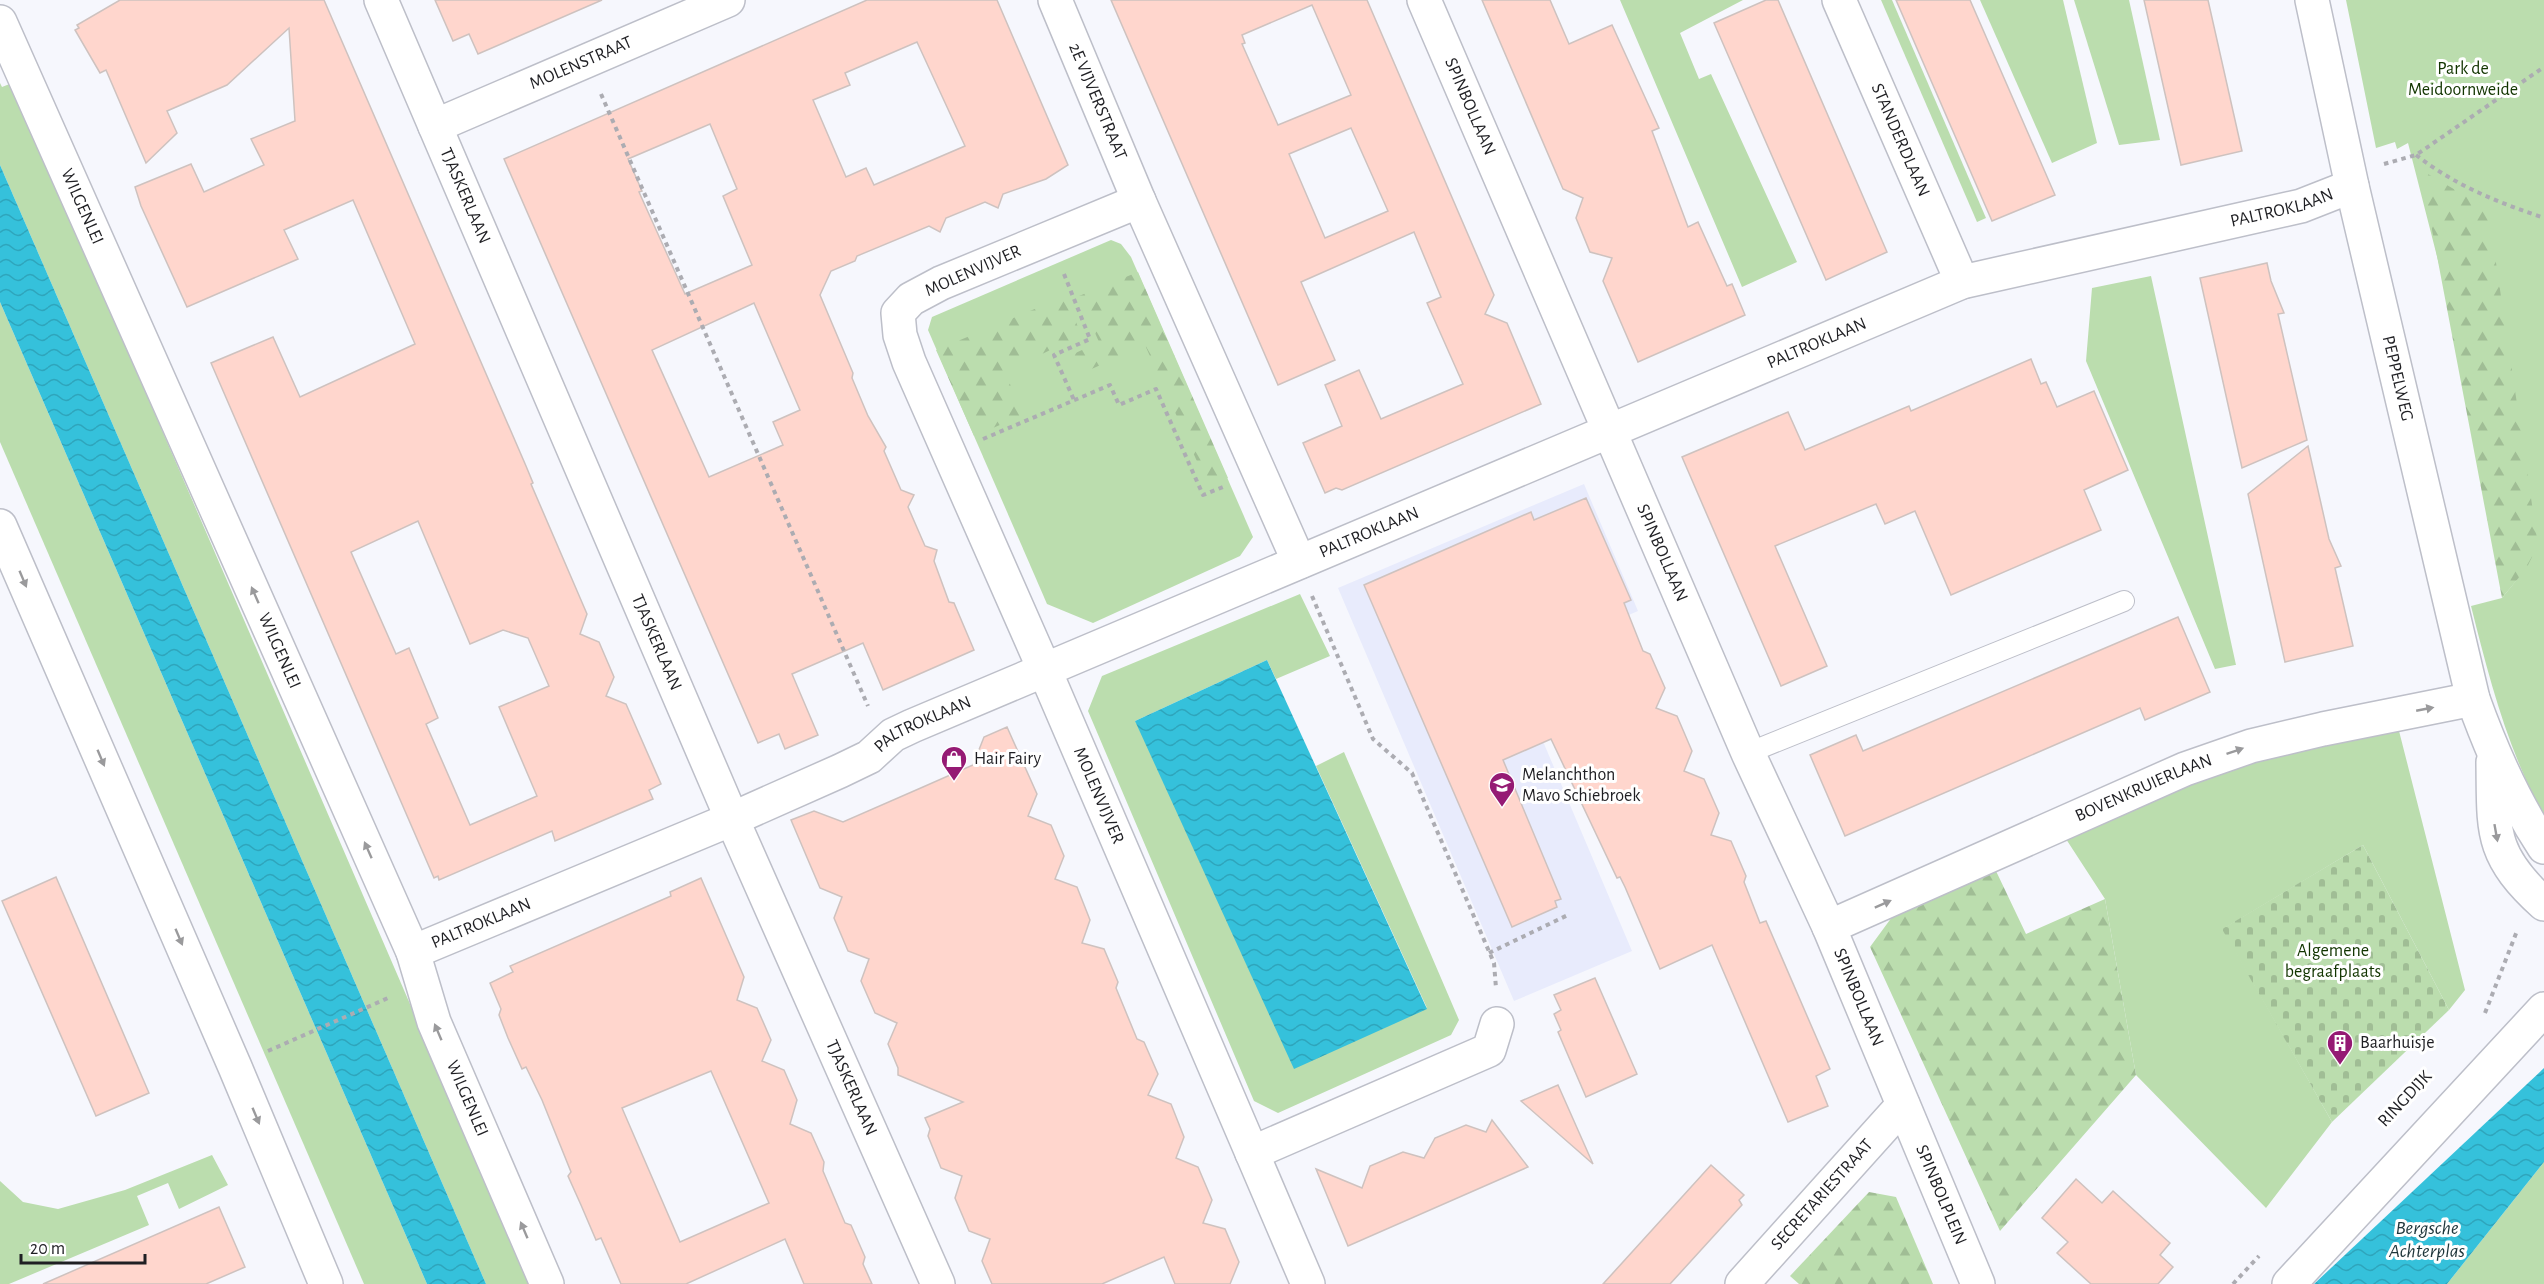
<svg xmlns="http://www.w3.org/2000/svg" width="2544" height="1284" font-family="'Alegreya Sans',sans-serif">
	<style>
		.built { fill: #e8ebfc }
		.green { fill: #bbddae }
		.forest { fill: url(#forest-firs) }
		.cemetery { fill: url(#cemetery-stones) }
		.water { fill: url(#water-waves) }
		.building { fill: #ffd6cd; stroke: #cec2bf; stroke-width: 1.5; fill-rule: evenodd }
		.lines { fill: none; stroke-linecap: round; stroke-linejoin: round }
		.lane-casing { stroke: #bdbfc9; stroke-width: 22 }
		.street-casing { stroke: #bdbfc9; stroke-width: 36 }
		.secondary-casing { stroke: #bdbfc9; stroke-width: 36 }
		.path { stroke: #acacb2; stroke-width: 4; stroke-dasharray: 4.5 4.5; stroke-linecap: butt }
		.lane { stroke: #fff; stroke-width: 20 }
		.street { stroke: #fff; stroke-width: 33 }
		.secondary { stroke: #fff; stroke-width: 33 }
		.oneway { fill: #9a9a9c }
		.labels { text-anchor: middle; dominant-baseline: central; stroke-width: 6; stroke-linejoin: round; paint-order: stroke }
		.street-label { font-size: 18px; fill: #1f1f23; stroke: #fff }
		.park-label { font-size: 18px; fill: #123500; stroke: #fff }
		.poi-label { font-size: 18px; fill: #1f1f23; stroke: #fff; text-anchor: start }
		.water-label { font-size: 20px; font-style: italic; fill: #1e353a; stroke: #fff }
	</style>
	<defs>
		<pattern id="forest-firs" width="22" height="20" patternUnits="userSpaceOnUse" patternTransform="scale(1.5)"><rect width="22" height="20" fill="#bbddae"/><path d="M5 1l3.5 6h-7zM16 11l3.5 6h-7z" fill="#a0bd95"/></pattern>
		<pattern id="cemetery-stones" width="16" height="16" patternUnits="userSpaceOnUse" patternTransform="scale(1.5)"><rect width="16" height="16" fill="#bbddae"/><path d="M2 7V4a2 2 0 0 1 4 0v3zM10 15v-3a2 2 0 0 1 4 0v3z" fill="#a0bd95"/></pattern>
		<pattern id="water-waves" width="16" height="10" patternUnits="userSpaceOnUse" patternTransform="scale(1.5)"><rect width="16" height="10" fill="#35c1db"/><path d="M0 5q4-4 8 0t8 0" fill="none" stroke="#2ea5bc"/></pattern>
	</defs>
	<rect width="100%" height="100%" fill="#f6f7fd"/>
	<path class="built" d="M1584,484L1638,611L1511,666L1632,951L1514,1001L1338,588Z"/>
	<g class="green">
		<path d="M1620,0H1743L1680,33L1699,79L1711,74L1797,262L1742,287Z"/>
		<path d="M1881,0H1892L1986,218L1977,222Z"/>
		<path d="M1980,0H2063L2097,143L2052,163Z"/>
		<path d="M2074,0H2129L2160,140L2119,145Z"/>
		<path d="M2346,0H2544V816C2508,751 2489,678 2471,606L2502,598L2519,577L2408,143L2397,149L2395,142L2376,148Z"/>
		<path d="M0,83L2,87L12,83L531,1284H486L0,165Z"/>
		<path d="M1111,240L1121,244L1131,257L1253,537L1240,556L1093,623L1047,604L928,330L932,317Z"/>
		<path d="M2151,276L2236,665H2235L2215,669L2086,361L2092,288Z"/>
		<path d="M0,302L427,1284H364L0,442Z"/>
		<path d="M1300,594L1330,656L1276,679L1267,660L1135,721L1427,1008L1316,766L1344,752L1459,1020L1451,1035L1278,1113L1254,1101L1088,711L1102,676Z"/>
		<path d="M2398,727L2465,990L2449,1010L2363,845L2223,929L2332,1122L2266,1208L2136,1075L2105,899L2066,839L2216,772L2273,756Z"/>
		<path d="M212,1155L228,1185L179,1209L168,1183L137,1196L149,1225L9,1284H0V1181L23,1202L58,1209L125,1190Z"/>
		<path d="M2544,1162V1284H2447Z"/>
	</g>
	<g class="forest">
		<path d="M2416,167L2488,209L2538,545L2526,569L2502,598L2429,214Z"/>
		<path d="M1138,272L1228,478L1208,486L1145,345L1076,376L1067,357L1099,342L1079,296Z"/>
		<path d="M1066,296L1081,335L1040,355L1038,350L1002,365L1023,415L974,436L936,350Z"/>
		<path d="M1996,871L2026,934L2105,899L2136,1075L2000,1231L1870,947L1892,917Z"/>
		<path d="M1869,1192L1896,1197L1933,1284H1799L1790,1276Z"/>
	</g>
	<path class="cemetery" d="M2363,845L2449,1010L2332,1122L2222,929Z"/>
	<g class="water">
		<path d="M0,165L486,1284H427L0,302Z"/>
		<path d="M1267,660L1427,1009L1294,1069L1135,721Z"/>
		<path d="M2544,1068V1162L2447,1284H2314Z"/>
	</g>
	<g class="building">
		<path d="M120,0H324L526,466L533,483L531,484L587,614L580,634L599,642L614,677L606,696L626,704L661,784L649,790L653,799L555,841L552,831L439,880L438,876L434,878L211,363L273,337L300,397L415,344L353,200L284,230L298,259L187,307L141,206L135,187L191,164L204,192L264,165L251,139L295,121L289,28L227,85L167,111L177,133L146,163L106,70L100,73L75,30L79,28L77,25ZM418,521L470,644L503,630L528,638L549,686L499,707L537,796L470,825L426,724L438,718L409,648L396,654L351,552Z"/>
		<path d="M435,0H602L478,54L469,34L453,41Z"/>
		<path d="M867,0H997L1068,165L1046,179L1003,194L998,208L985,202L946,218L940,232L929,226L857,256L855,261L831,271L820,295L853,373L852,378L868,416L886,447L884,451L901,490L914,495L908,507L925,546L937,550L934,561L949,602L954,603L974,650L883,690L863,643L792,674L818,735L785,749L779,734L758,743L504,159ZM917,42L965,146L874,185L866,168L846,177L813,100L850,85L845,73ZM710,124L737,189L723,196L752,265L685,294L639,192L642,191L628,159ZM754,303L800,410L773,422L783,445L709,477L652,350Z"/>
		<path d="M1111,0H1367L1494,295L1485,314L1507,323L1541,404L1342,490L1336,488L1325,493L1303,443L1342,426L1325,385L1359,370L1381,419L1463,384L1427,303L1441,297L1414,232L1301,282L1335,360L1278,385ZM1312,5L1351,95L1278,125L1242,44L1245,43L1242,35ZM1351,128L1388,211L1325,238L1289,154Z"/>
		<path d="M1482,0H1550L1569,44L1612,25L1659,128L1652,131L1688,227L1698,222L1727,286L1732,284L1745,315L1638,362L1603,281L1612,258L1590,252L1576,218L1583,198L1563,189Z"/>
		<path d="M1766,0H1778L1887,252L1826,280L1714,23Z"/>
		<path d="M1896,0H1970L2055,195L1992,221Z"/>
		<path d="M2144,0H2208L2242,151L2181,165Z"/>
		<path d="M2267,263L2271,281L2284,313L2278,314L2307,440L2242,468L2200,278Z"/>
		<path d="M2031,359L2041,384L2046,382L2057,407L2094,391L2128,470L2084,490L2101,530L1951,595L1915,511L1885,524L1876,504L1775,546L1827,666L1781,686L1682,457L1788,412L1805,450L1909,406L1911,411Z"/>
		<path d="M2308,446L2329,539L2341,566L2335,568L2353,646L2285,662L2248,494Z"/>
		<path d="M1586,498L1631,600L1624,603L1643,651L1650,654L1665,688L1656,708L1677,716L1692,751L1684,771L1704,779L1719,813L1711,835L1731,841L1746,876L1744,882L1760,923L1766,921L1830,1069L1816,1076L1828,1106L1788,1122L1712,945L1660,969L1625,887L1620,877L1617,878L1551,739L1503,760L1561,899L1555,901L1557,907L1512,927L1364,585L1531,512L1534,520Z"/>
		<path d="M2178,617L2210,692L2145,720L2140,708L1845,836L1810,755L1856,735L1863,751Z"/>
		<path d="M1007,727L1037,794L1028,816L1051,825L1064,856L1055,879L1077,887L1090,920L1082,943L1104,949L1118,982L1116,988L1137,1039L1144,1042L1158,1074L1148,1095L1171,1104L1184,1137L1176,1158L1198,1167L1212,1200L1203,1223L1225,1229L1239,1262L1230,1284H1175L1164,1257L1102,1284H992L982,1261L990,1239L969,1231L955,1198L962,1176L941,1168L928,1136L930,1129L925,1118L963,1102L898,1075V1068L888,1044L897,1023L875,1013L861,981L869,959L848,951L834,918L842,897L820,888L791,820L814,811L843,822L923,787L973,765L984,737Z"/>
		<path d="M56,877L149,1093L96,1116L2,901Z"/>
		<path d="M701,878L744,977L737,1000L757,1008L771,1040L762,1061L784,1070L797,1100L790,1124L811,1133L824,1162L823,1171L845,1223L851,1225L865,1257L863,1264L872,1284H804L785,1239L686,1284H621L601,1238L596,1240L581,1205L568,1176L571,1172L542,1100L526,1067L522,1069L508,1038L499,1015L501,1009L490,983L513,972L510,966L671,896L670,892ZM711,1071L769,1203L680,1242L622,1108Z"/>
		<path d="M1595,978L1637,1074L1586,1097L1558,1032L1561,1030L1554,1014L1561,1010L1554,995Z"/>
		<path d="M1558,1085L1593,1164L1521,1101Z"/>
		<path d="M1492,1120L1528,1167L1348,1246L1316,1169L1362,1188L1370,1166L1403,1152L1424,1158L1435,1138L1466,1125L1486,1132Z"/>
		<path d="M1711,1165L1744,1195L1739,1200L1742,1205L1670,1284H1603Z"/>
		<path d="M2076,1179L2102,1203L2113,1191L2170,1243L2160,1255L2173,1267L2158,1284H2091L2057,1253L2068,1242L2042,1218Z"/>
		<path d="M219,1207L245,1267L206,1284H43Z"/>
	</g>
	<g class="lines">
		<g class="lane-casing">
			<path id="lane" d="M1748,753L2124,601"/>
		</g>
		<g class="street-casing">
			<g id="street">
				<path id="s1" d="M381,0L732,819L938,1284"/>
				<path id="s2" d="M1055,0L1139,201"/>
				<path id="s3" d="M1424,0L1748,753L1829,927L1978,1284"/>
				<path id="s4" d="M1839,0L1962,282"/>
				<path id="s5" d="M2312,0L2352,186L2473,699C2492,752 2513,800 2544,847"/>
				<path id="s6" d="M0,22L413,952L434,1022L547,1284"/>
				<path id="s7" d="M435,126L728,0"/>
				<path d="M0,526L235,1067L326,1284"/>
				<path id="s8" d="M1299,562L1139,201L941,283L911,299L898,313L900,335L909,362L1045,671L1252,1153L1489,1050L1497,1024"/>
				<path d="M2493,762C2494,831 2489,854 2544,904"/>
				<path id="s9" d="M1829,927L2185,769L2251,746L2323,729L2473,699"/>
				<path id="s10" d="M413,952L732,819L840,771L869,757L893,735L912,726L1962,282L2301,206L2352,186"/>
				<path d="M1252,1153L1308,1284"/>
				<path id="s11" d="M1742,1284L1903,1105"/>
			</g>
		</g>
		<g class="secondary-casing">
			<path id="secondary" d="M2289,1284L2544,1009"/>
		</g>
		<g class="path">
			<path d="M601,94L868,706"/>
			<path d="M2416,155C2456,186 2497,202 2544,218"/>
			<path d="M2384,164L2416,155L2544,67"/>
			<path d="M1064,274L1090,339L1054,355L1074,400"/>
			<path d="M983,439L1110,385L1119,405L1156,389L1203,495L1223,487"/>
			<path d="M1312,596L1373,739L1412,773L1494,963L1496,988"/>
			<path d="M1489,953L1570,914"/>
			<path d="M2485,1013L2517,931"/>
			<path d="M268,1051L388,998"/>
			<path d="M2233,1284L2259,1256"/>
		</g>
		<use href="#lane" class="lane"/>
		<use href="#street" class="street"/>
		<use href="#secondary" class="secondary"/>
	</g>
	<defs><path id="oneway-solid" d="M-6-.8H1V-3.2L6.5 0L1 3.2V.8H-6Z" transform="scale(1.5)"/></defs>
	<g class="oneway">
		<use href="#oneway-solid" transform="translate(23 579) rotate(67)"/>
		<use href="#oneway-solid" transform="translate(255 595) rotate(-114)"/>
		<use href="#oneway-solid" transform="translate(2425 709) rotate(-11)"/>
		<use href="#oneway-solid" transform="translate(2235 751) rotate(-19)"/>
		<use href="#oneway-solid" transform="translate(101 758) rotate(67)"/>
		<use href="#oneway-solid" transform="translate(2496 833) rotate(80)"/>
		<use href="#oneway-solid" transform="translate(368 850) rotate(-114)"/>
		<use href="#oneway-solid" transform="translate(1883 904) rotate(-24)"/>
		<use href="#oneway-solid" transform="translate(179 937) rotate(67)"/>
		<use href="#oneway-solid" transform="translate(438 1032) rotate(-113)"/>
		<use href="#oneway-solid" transform="translate(256 1116) rotate(67)"/>
		<use href="#oneway-solid" transform="translate(524 1230) rotate(-113)"/>
	</g>
	<defs>
		<g id="shop-pin" transform="scale(1.35)"><path d="M0 17L-7.5 6A9.5 9.5 0 1 1 7.5 6Z" fill="#951a74" stroke="#fff"/><path d="M-5-2.5h2.3a2.7 3.5 0 0 1 5.4 0H5L5.5 6h-11ZM-1.5-2.5h3a1.5 2.3 0 0 0-3 0Z" fill="#fff"/></g>
		<g id="school-pin" transform="scale(1.35)"><path d="M0 17L-7.5 6A9.5 9.5 0 1 1 7.5 6Z" fill="#951a74" stroke="#fff"/><path d="M0-5L7-2L0 1L-7-2ZM-4 1L0 2.5L4 1V4Q0 6-4 4Z" fill="#fff"/></g>
		<g id="building-pin" transform="scale(1.35)"><path d="M0 17L-7.5 6A9.5 9.5 0 1 1 7.5 6Z" fill="#951a74" stroke="#fff"/><path d="M-4-6H4V6H1V3H-1V6H-4ZM-2.5-4.3h1.7v1.8h-1.7ZM.8-4.3h1.7v1.8H.8ZM-2.5-1h1.7V.8h-1.7ZM.8-1h1.7V.8H.8Z" fill="#fff"/></g>
	</defs>
	<g fill-rule="evenodd">
		<use href="#shop-pin" x="954" y="759"/>
		<use href="#school-pin" x="1502" y="785"/>
		<use href="#building-pin" x="2340" y="1043"/>
	</g>
	<g class="labels">
		<g class="street-label">
			<text stroke="none"><textPath href="#s7" startOffset="159">MOLENSTRAAT</textPath></text>
			<text stroke="none"><textPath href="#s2" startOffset="110">2E VIJVERSTRAAT</textPath></text>
			<text stroke="none"><textPath href="#s3" startOffset="116">SPINBOLLAAN</textPath></text>
			<text stroke="none"><textPath href="#s4" startOffset="153">STANDERDLAAN</textPath></text>
			<text stroke="none"><textPath href="#s1" startOffset="213">TJASKERLAAN</textPath></text>
			<text stroke="none"><textPath href="#s6" startOffset="202">WILGENLEI</textPath></text>
			<text stroke="none"><textPath href="#s10" startOffset="2018">PALTROKLAAN</textPath></text>
			<text transform="translate(973 271) rotate(-24)">MOLENVIJVER</text>
			<text stroke="none"><textPath href="#s10" startOffset="1532">PALTROKLAAN</textPath></text>
			<text stroke="none"><textPath href="#s5" startOffset="388">PEPPELWEG</textPath></text>
			<text stroke="none"><textPath href="#s10" startOffset="1046">PALTROKLAAN</textPath></text>
			<text stroke="none"><textPath href="#s3" startOffset="602">SPINBOLLAAN</textPath></text>
			<text stroke="none"><textPath href="#s1" startOffset="699">TJASKERLAAN</textPath></text>
			<text stroke="none"><textPath href="#s6" startOffset="688">WILGENLEI</textPath></text>
			<text stroke="none"><textPath href="#s10" startOffset="560">PALTROKLAAN</textPath></text>
			<text stroke="none"><textPath href="#s9" startOffset="344">BOVENKRUIERLAAN</textPath></text>
			<text stroke="none"><textPath href="#s8" startOffset="1186">MOLENVIJVER</textPath></text>
			<text stroke="none"><textPath href="#s10" startOffset="74">PALTROKLAAN</textPath></text>
			<text stroke="none"><textPath href="#s3" startOffset="1088">SPINBOLLAAN</textPath></text>
			<text stroke="none"><textPath href="#s1" startOffset="1185">TJASKERLAAN</textPath></text>
			<text stroke="none"><textPath href="#s6" startOffset="1174">WILGENLEI</textPath></text>
			<text transform="translate(2405 1099) rotate(-47)">RINGDIJK</text>
			<text stroke="none"><textPath href="#s11" startOffset="120">SECRETARIESTRAAT</textPath></text>
			<text stroke="none"><textPath href="#s3" startOffset="1302">SPINBOLPLEIN</textPath></text>
		</g>
		<g class="park-label">
			<text x="2463" y="69">Park de<tspan x="2463" dy="21">Meidoornweide</tspan></text>
			<text x="2333" y="951">Algemene<tspan x="2333" dy="21">begraafplaats</tspan></text>
		</g>
		<g class="poi-label">
			<text x="974" y="759">Hair Fairy</text>
			<text x="1522" y="775">Melanchthon<tspan x="1522" dy="21">Mavo Schiebroek</tspan></text>
			<text x="2360" y="1043">Baarhuisje</text>
		</g>
		<g class="water-label">
			<text x="2427" y="1228">Bergsche<tspan x="2427" dy="23">Achterplas</tspan></text>
		</g>
	</g>
	<path d="M21 1254v9h124v-9" fill="none" stroke="#1f1f23" stroke-width="3"/>
	<text x="30" y="1254" font-size="18" fill="#1f1f23" stroke="#ffffff" stroke-width="4.5" paint-order="stroke">20 m</text>
</svg>
